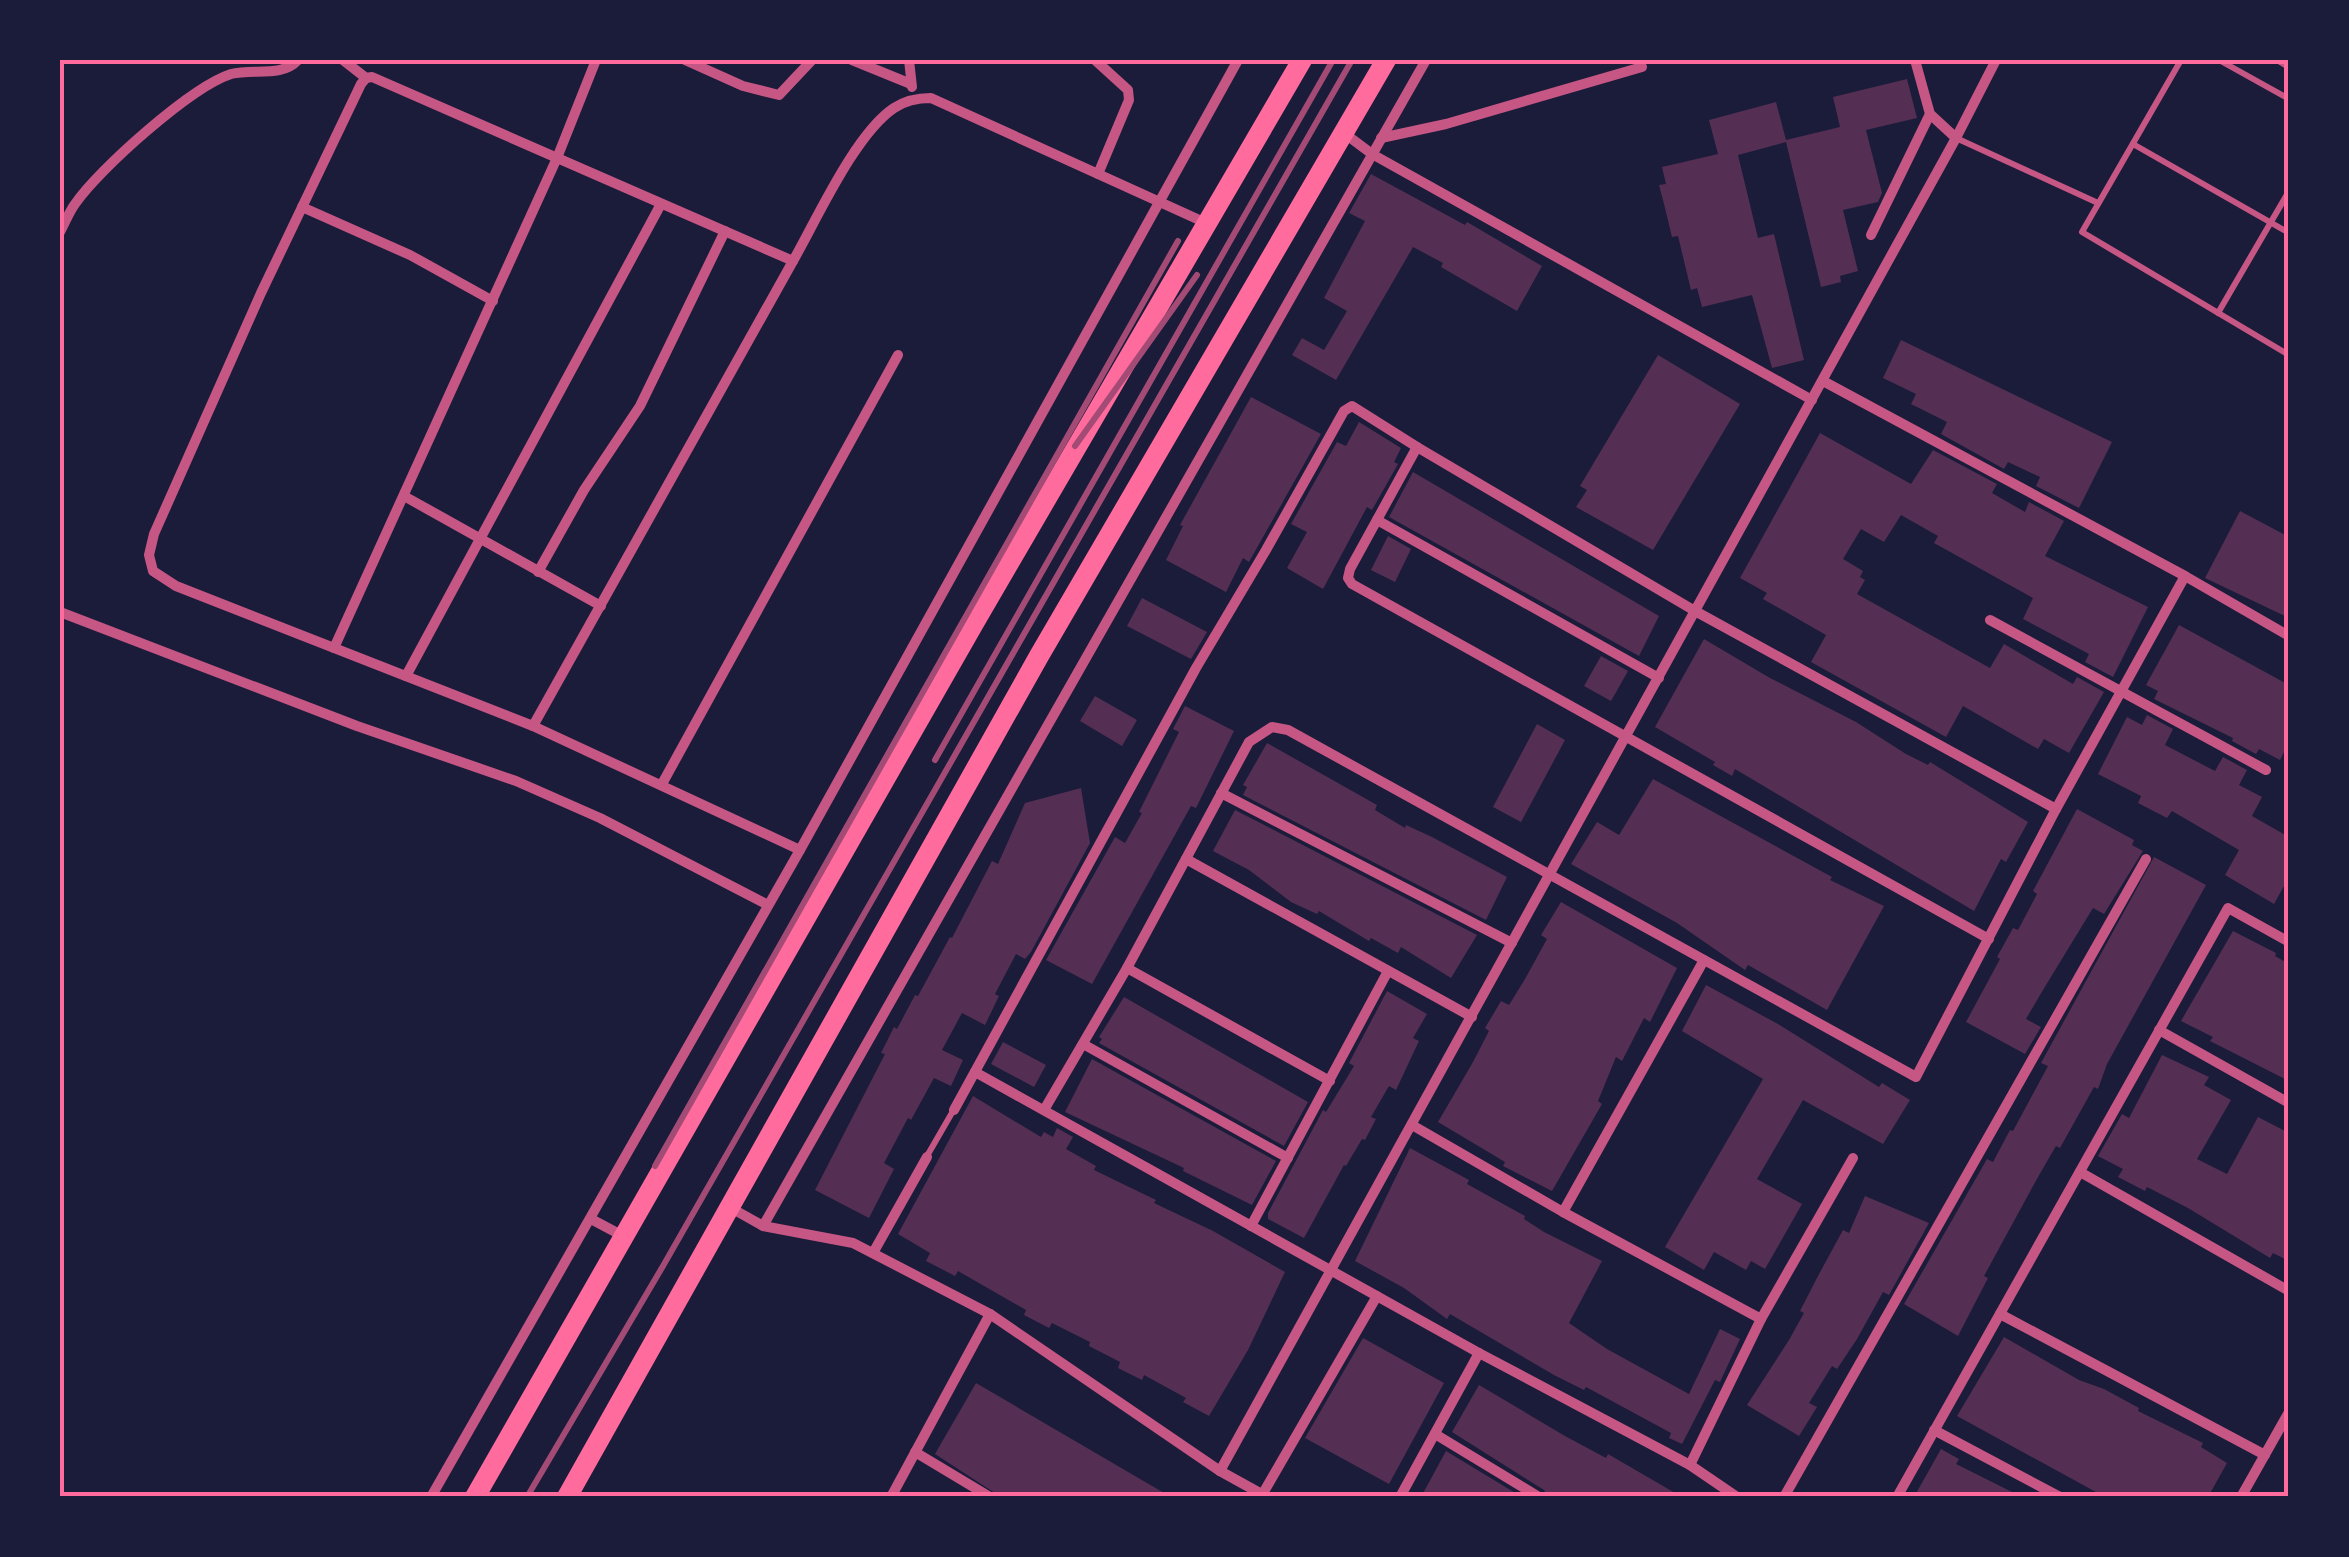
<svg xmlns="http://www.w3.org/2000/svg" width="2349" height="1557" font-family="'Asap Condensed',sans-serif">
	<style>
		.building { fill: #542f53 }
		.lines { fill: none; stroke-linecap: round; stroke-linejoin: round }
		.service { stroke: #c65784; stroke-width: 6 }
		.minor { stroke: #c65784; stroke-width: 10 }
		.primary { stroke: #ff6b9d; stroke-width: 20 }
		.rail { stroke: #a44b75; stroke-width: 6 }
		.neatline { fill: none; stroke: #ff6b9d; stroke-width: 4 }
	</style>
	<rect width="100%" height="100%" fill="#1b1b3a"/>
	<g class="building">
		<path d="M1907,79L1917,118L1866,130L1882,193L1878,202L1843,210L1858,271L1840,276L1841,282L1821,287L1786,142L1738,155L1758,238L1774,234L1804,360L1772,368L1752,295L1702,307L1697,288L1691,290L1678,236L1672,237L1664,204L1659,185L1666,184L1662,167L1718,154L1709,120L1776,102L1786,140L1840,127L1833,97Z"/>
		<path d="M1371,174L1465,225L1467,222L1542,266L1517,311L1441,267L1443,263L1413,247L1336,380L1292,355L1302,338L1324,350L1347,311L1324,298L1365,221L1349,213Z"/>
		<path d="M1901,340L2112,442L2079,508L2036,486L2040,477L2008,462L2004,469L1941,434L1947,422L1911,404L1916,394L1883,378Z"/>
		<path d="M1658,355L1740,404L1653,550L1576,507L1587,490L1580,486Z"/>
		<path d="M1251,397L1321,434L1249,562L1243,558L1226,592L1166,560L1183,526L1180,525Z"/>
		<path d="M1359,422L1401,448L1394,462L1398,464L1372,510L1367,507L1323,589L1287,568L1307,532L1291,524L1337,442L1346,446Z"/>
		<path d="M1820,433L1911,484L1933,450L1997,484L1992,493L2025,512L2029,502L2064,521L2045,556L2148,607L2113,677L2085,662L2089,654L2023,619L2033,598L1934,543L1938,536L1901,515L1884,542L1861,529L1843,559L1863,571L1860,577L1865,580L1857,594L1990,668L2004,644L2073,684L2077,677L2104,692L2069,753L2044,739L2038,749L1963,706L1946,737L1811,662L1826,635L1763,599L1767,593L1740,578Z"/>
		<path d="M1413,472L1659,616L1639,656L1389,517Z"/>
		<path d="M2240,511L2289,537V618L2205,578Z"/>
		<path d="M1388,536L1411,549L1395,582L1371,570Z"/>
		<path d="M1142,598L1207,632L1191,659L1127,626Z"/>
		<path d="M2179,625L2289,685V742L2280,760L2259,749L2256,754L2232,741L2233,738L2154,699L2158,691L2146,685Z"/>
		<path d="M1704,639L1770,678L1856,722L1906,754L1928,765L1930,762L2028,822L2006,862L2001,859L1974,911L1735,769L1732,776L1713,765L1715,762L1655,727Z"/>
		<path d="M1601,656L1628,671L1611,701L1584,686Z"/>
		<path d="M1095,696L1137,720L1122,746L1080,721Z"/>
		<path d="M1185,706L1234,731L1196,808L1191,806L1092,984L1046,960L1115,837L1125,843L1142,813L1139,812L1179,732L1173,729Z"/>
		<path d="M2147,715L2173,729L2165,745L2215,771L2223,757L2247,770L2239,785L2262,797L2252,816L2289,837V877L2274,904L2225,875L2239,850L2172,811L2167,818L2138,803L2141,796L2098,774L2127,717L2142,725Z"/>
		<path d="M1537,724L1565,740L1521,822L1493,807Z"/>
		<path d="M1267,743L1377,805L1375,810L1405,828L1406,825L1432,837L1507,877L1486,920L1243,795L1247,787L1243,785Z"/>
		<path d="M1653,779L1832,877L1830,880L1884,906L1827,1010L1748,965L1745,970L1677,923L1571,864L1597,822L1619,835Z"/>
		<path d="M1081,788L1090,843L1031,952L1025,959L1016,954L995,994L999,996L985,1025L962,1013L942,1050L963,1060L951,1086L934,1078L911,1120L908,1118L884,1163L894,1169L869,1218L815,1190L885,1054L881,1053L894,1027L897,1029L915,995L918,996L950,937L952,938L992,861L998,864L1025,803Z"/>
		<path d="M2077,809L2134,840L2132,845L2143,851L2104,914L2093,908L2043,990L2026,1019L2041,1027L2025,1054L1966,1022L2000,959L1997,957L2013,928L2018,930L2037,894L2033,891Z"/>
		<path d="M1235,810L1477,935L1451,978L1401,947L1398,953L1371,938L1369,941L1319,911L1317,914L1291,902L1249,870L1213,851Z"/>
		<path d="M2154,857L2206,885L2107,1064L2098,1089L2094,1087L2060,1148L2056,1146L2038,1177L1984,1276L1988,1278L1958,1336L1904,1304L1987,1159L1993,1162L2010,1130L2013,1131L2048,1066L2041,1063Z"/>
		<path d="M1561,902L1677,968L1650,1022L1644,1018L1622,1061L1616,1057L1598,1101L1602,1104L1552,1191L1503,1166L1505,1162L1438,1122L1473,1062L1489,1031L1485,1028L1501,1001L1509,1005L1525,979L1547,939L1541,935Z"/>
		<path d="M2233,931L2276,953L2275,956L2289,964V1081L2210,1041L2213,1037L2181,1021Z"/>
		<path d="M1706,985L1778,1024L1879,1087L1882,1083L1910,1100L1883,1144L1803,1100L1757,1179L1802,1204L1765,1269L1751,1261L1746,1270L1714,1252L1704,1270L1665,1247L1763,1079L1682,1031Z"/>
		<path d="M1387,991L1427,1014L1413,1038L1419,1041L1396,1090L1389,1086L1371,1117L1376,1119L1365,1140L1362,1139L1346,1166L1344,1165L1304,1238L1268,1219V1213L1323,1110L1326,1112L1354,1066L1349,1063Z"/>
		<path d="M1124,997L1308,1102L1284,1146L1099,1043L1102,1039L1099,1037Z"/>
		<path d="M1003,1042L1046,1065L1034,1087L991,1064Z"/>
		<path d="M2162,1055L2209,1077L2204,1085L2231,1100L2197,1159L2227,1174L2258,1117L2289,1133V1261L2273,1253L2270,1258L2188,1208L2147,1187L2145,1191L2118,1177L2123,1169L2098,1156L2122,1114L2129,1118Z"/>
		<path d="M1092,1059L1276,1161L1252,1205L1183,1171L1184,1168L1065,1112Z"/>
		<path d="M973,1096L1041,1137L1044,1132L1053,1137L1057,1128L1073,1137L1066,1149L1096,1166L1094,1170L1156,1200L1154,1203L1213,1231L1285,1272L1248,1350L1209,1416L1183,1402L1186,1398L1144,1375L1142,1380L1118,1368L1120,1362L1089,1346L1090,1342L1052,1323L1049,1328L1024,1315L1026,1310L958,1271L955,1276L926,1261L930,1253L898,1234Z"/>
		<path d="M1410,1148L1469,1180L1467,1184L1525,1216L1524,1219L1544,1232L1602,1261L1569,1323L1607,1349L1689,1394L1720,1329L1740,1339L1720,1382L1715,1380L1682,1444L1669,1438L1671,1433L1586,1387L1584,1390L1554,1375L1450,1314L1447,1319L1404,1288L1355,1261Z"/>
		<path d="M1865,1196L1929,1223L1889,1295L1883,1292L1857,1339L1837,1369L1832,1366L1809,1403L1817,1407L1799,1436L1747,1405L1789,1340L1804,1313L1800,1311L1818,1276L1843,1230L1849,1233Z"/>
		<path d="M2004,1337L2079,1380L2104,1389L2139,1408L2138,1411L2203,1443L2201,1447L2227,1463L2208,1497H2105L1957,1416Z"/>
		<path d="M1363,1338L1444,1383L1389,1484L1305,1438Z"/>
		<path d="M976,1383L1171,1497L998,1495L935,1454Z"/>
		<path d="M1479,1385L1565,1436L1606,1458L1608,1454L1682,1497H1548L1544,1490L1452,1432Z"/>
		<path d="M1941,1449L1959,1459L1956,1464L2022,1497H1914Z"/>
		<path d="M1446,1451L1522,1497H1421Z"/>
	</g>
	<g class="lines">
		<g class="service">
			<path d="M2181,60L2082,232L2289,355"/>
			<path d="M2219,60L2289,99"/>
			<path d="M1956,138L2098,203"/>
			<path d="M2133,144L2289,233"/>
			<path d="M2218,313L2289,191"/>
			<path d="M927,1156L953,1111"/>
		</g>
		<g class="minor">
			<path d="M343,60L366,78"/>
			<path d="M685,60L743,86L779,95L812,60"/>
			<path d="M852,60L911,84"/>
			<path d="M909,60L912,87"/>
			<path d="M1095,60L1128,90L1129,100L1098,174"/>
			<path d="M1915,60L1930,114L1956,138"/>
			<path d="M2281,60L2289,65"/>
			<path d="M1344,133L1372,154L1812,400"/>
			<path d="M1381,138L1446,124L1642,67"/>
			<path d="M302,207L410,255L493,301"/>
			<path d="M60,232C65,223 69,212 75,204C99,169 191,87 231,74C254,68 281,78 298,60"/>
			<path d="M1871,235L1930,114"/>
			<path d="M1823,381L2185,576L2289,636"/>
			<path d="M404,496L601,606"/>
			<path d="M1377,520L1659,678"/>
			<path d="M538,572L584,490L640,406L725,231"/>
			<path d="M60,612L357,726L516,781L600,818L768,905"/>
			<path d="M1990,620L2266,770"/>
			<path d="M334,648L557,158L596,60"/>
			<path d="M406,676L661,204"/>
			<path d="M533,726L793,261"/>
			<path d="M662,784L898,355"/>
			<path d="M1221,793L1512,943"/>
			<path d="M800,850L533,726L176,586L153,571L149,555L154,534L261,293L361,84L366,78L372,77L793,261C817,219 855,134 894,108C906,100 917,98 931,98L1206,223"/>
			<path d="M1186,859L1472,1017"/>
			<path d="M1989,939L1352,584L1348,578L1350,569L1417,447L1695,611L2056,809"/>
			<path d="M1127,968L1330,1081"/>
			<path d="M2159,1030L2289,1103"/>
			<path d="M1083,1044L1288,1158"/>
			<path d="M975,1072L1479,1353L1690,1465L1737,1497"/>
			<path d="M954,1110L1196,668L1266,550L1344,411L1352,406L1417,447"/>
			<path d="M1044,1110L1127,968L1249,742L1272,727L1288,730L1916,1077L2056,809L2185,576"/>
			<path d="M1412,1125L1563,1212L1761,1319"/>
			<path d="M2080,1172L2289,1291"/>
			<path d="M731,1208L763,1226L853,1243L990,1314L1220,1471L1267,1497"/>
			<path d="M1563,1212L1704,960"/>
			<path d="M591,1219L623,1236"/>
			<path d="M763,1226L1426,60"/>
			<path d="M1251,1226L1388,971"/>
			<path d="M873,1253L927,1157"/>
			<path d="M2000,1314L2265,1455"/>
			<path d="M1934,1430L2060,1497"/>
			<path d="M1435,1434L1539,1497"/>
			<path d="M915,1452L990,1497"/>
			<path d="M1690,1465L1761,1319L1853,1158"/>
			<path d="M1220,1471L1956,138L1996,60"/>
			<path d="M1262,1495L1377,1296"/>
			<path d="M431,1497L800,850L1238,60"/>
			<path d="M891,1497L990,1314"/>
			<path d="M1400,1497L1479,1353"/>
			<path d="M1784,1497L2146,859"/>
			<path d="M1897,1497L2228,908L2289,942"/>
			<path d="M2241,1497L2289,1412"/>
		</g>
		<g class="primary">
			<path d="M475,1497L973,625L1302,60"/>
			<path d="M567,1497L1039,656L1386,60"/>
		</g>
		<g class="rail">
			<path d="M1075,446L1197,275"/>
			<path d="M935,760L1333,60"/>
			<path d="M655,1166L1178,241"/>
			<path d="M527,1497L663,1266L1352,60"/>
		</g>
	</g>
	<rect width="2349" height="1557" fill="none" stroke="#1b1b3a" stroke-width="125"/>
	<rect x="62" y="62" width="2224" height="1432" class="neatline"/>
</svg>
